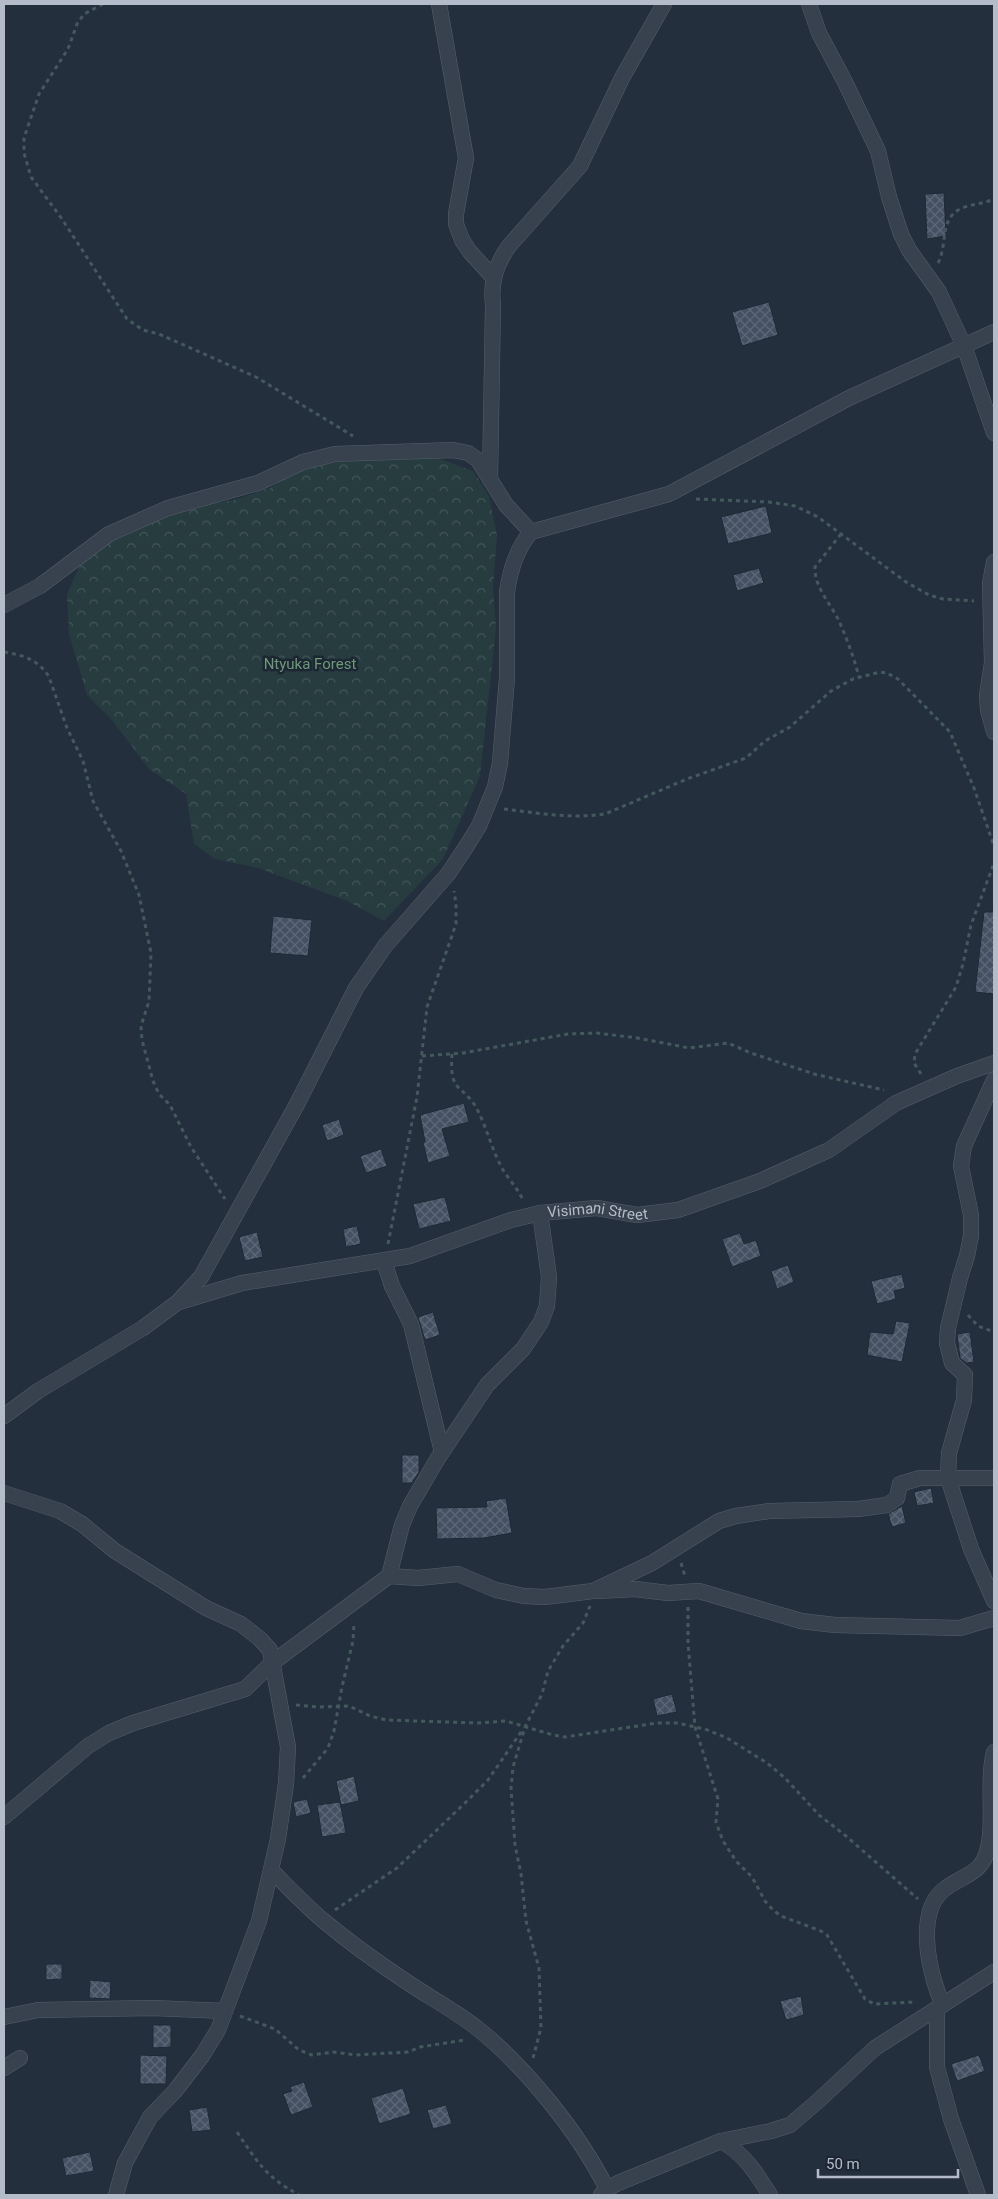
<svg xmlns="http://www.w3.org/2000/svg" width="998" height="2199" font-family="Roboto,sans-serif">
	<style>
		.forest { fill: url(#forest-crowns) }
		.building { fill: url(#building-cross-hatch); stroke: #1f2835 }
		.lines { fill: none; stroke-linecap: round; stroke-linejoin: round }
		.street-casing { stroke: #565f6c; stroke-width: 16 }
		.path { stroke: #44595c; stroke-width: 3; stroke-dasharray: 4 4; stroke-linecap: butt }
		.street { stroke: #38414e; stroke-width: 15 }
		.labels { text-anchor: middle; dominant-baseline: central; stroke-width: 5; stroke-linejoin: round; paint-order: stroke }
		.park-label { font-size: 15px; fill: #6b9a76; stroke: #1d2633 }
		.street-label { font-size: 15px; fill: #b4bcc9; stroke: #1d2633 }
	</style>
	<defs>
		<pattern id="forest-crowns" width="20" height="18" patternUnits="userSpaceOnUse" patternTransform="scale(1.25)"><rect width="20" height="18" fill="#263c3f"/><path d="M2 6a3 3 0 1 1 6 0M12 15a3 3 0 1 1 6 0" fill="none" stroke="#435659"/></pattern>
		<pattern id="building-cross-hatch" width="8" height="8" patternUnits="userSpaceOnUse" patternTransform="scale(1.25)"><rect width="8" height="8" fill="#455162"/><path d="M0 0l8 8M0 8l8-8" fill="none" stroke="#5d6877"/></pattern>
	</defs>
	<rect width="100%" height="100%" fill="#242f3e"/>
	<path class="forest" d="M438,458L473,471L489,496L497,536L493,587L496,628L480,776L443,859L384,921L347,901L258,868L215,859L194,844L186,794L149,769L112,720L87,695L69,634L67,594L83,559L112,538L185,507L234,500L270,488L298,469L339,462Z"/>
	<g class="building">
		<path d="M944,193L946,236L927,239L925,194Z"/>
		<path d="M769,302L778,335L742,346L732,312Z"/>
		<path d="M766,506L772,533L728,544L721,517Z"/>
		<path d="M759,568L764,583L737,591L733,575Z"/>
		<path d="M984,912H994V994L975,992Z"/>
		<path d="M273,916L312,920L308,956L270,953Z"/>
		<path d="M464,1103L469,1122L442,1129L450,1156L428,1163L423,1142H425L420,1115Z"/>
		<path d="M339,1119L344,1135L327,1141L322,1125Z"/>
		<path d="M381,1149L387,1166L366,1173L360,1156Z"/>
		<path d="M445,1197L451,1221L419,1229L413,1204Z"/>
		<path d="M357,1226L361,1244L346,1247L343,1229Z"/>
		<path d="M257,1232L263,1257L245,1261L239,1237Z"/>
		<path d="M740,1233L744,1244L756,1240L761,1256L732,1267L722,1239Z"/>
		<path d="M788,1265L794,1282L777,1289L771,1271Z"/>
		<path d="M902,1274L905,1288L894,1291L896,1299L877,1304L871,1281Z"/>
		<path d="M433,1312L440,1335L425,1340L418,1317Z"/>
		<path d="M896,1321L910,1323L902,1362L867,1355L870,1332L893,1334Z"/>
		<path d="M970,1332L974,1362L966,1363L960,1358L957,1334Z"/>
		<path d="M402,1455H419V1472L412,1483H402Z"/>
		<path d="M931,1488L934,1503L917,1506L914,1492Z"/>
		<path d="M506,1498L512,1533L484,1538L437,1539L436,1508L487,1507L486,1501Z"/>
		<path d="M902,1506L906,1523L892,1527L888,1514Z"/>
		<path d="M672,1694L677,1712L657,1716L653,1699Z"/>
		<path d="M354,1776L359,1801L341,1805L336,1781Z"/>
		<path d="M307,1799L311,1813L296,1817L293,1802Z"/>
		<path d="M340,1802L346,1833L322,1837L317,1805Z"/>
		<path d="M46,1964H62V1979L46,1980Z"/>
		<path d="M90,1980L111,1982L110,1999L89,1998Z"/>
		<path d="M801,1996L804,2015L786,2020L780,2001Z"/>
		<path d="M153,2025H171V2047L153,2048Z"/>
		<path d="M140,2055L167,2056L166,2084H140Z"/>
		<path d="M979,2055L985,2071L957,2081L951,2064Z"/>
		<path d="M304,2082L313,2107L291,2115L283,2094L292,2091L290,2087Z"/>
		<path d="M403,2088L411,2114L379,2124L371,2098Z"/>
		<path d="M446,2105L452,2124L433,2129L427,2110Z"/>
		<path d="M207,2107L211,2130L192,2132L189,2110Z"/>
		<path d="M90,2152L94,2171L66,2176L62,2158Z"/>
	</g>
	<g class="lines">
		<g class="street-casing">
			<g id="street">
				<path d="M439,4L466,158L456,214V224L462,240L470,252L493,277"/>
				<path d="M809,4L819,33L845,82L878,151L889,197L901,234L909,250L939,292L964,346L994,433"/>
				<path d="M490,480L493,304C490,282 496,264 509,246L580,166L622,78L664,4"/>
				<path d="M994,562L990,583L992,663L987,695L988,710L994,732"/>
				<path d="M4,605L40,586L109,534L168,508L258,483L303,462L335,454L453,450L468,453L478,460L506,505L531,532"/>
				<path d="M994,1080L964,1146L961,1166L971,1215V1236L967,1256L960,1278L948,1328L947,1343L952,1363L965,1375L964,1400L949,1453L948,1478L971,1549L994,1601"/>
				<path d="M384,1261L392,1286L411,1324L442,1452"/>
				<path id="s1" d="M179,1302L242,1283L410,1256L511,1220L540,1213L597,1208L637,1215L678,1210L760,1181L829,1150L896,1103L957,1076L994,1063"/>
				<path d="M4,1416L38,1391L143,1328L178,1302L201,1277L296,1106L356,988L385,946L448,874L466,847L479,826L495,787L500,763L507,678V592C510,571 517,548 531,532L669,494L849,398L994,332"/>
				<path d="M4,1493L60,1511L82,1524L115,1551L206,1608L241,1624L260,1639L270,1650L288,1747L286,1784L278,1839L259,1921L218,2030L202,2056L175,2091L150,2117L125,2163L116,2195"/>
				<path d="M389,1576L418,1578L458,1574L496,1590L524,1596L545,1597L593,1591L652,1563L719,1521L736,1516L769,1511L858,1509L887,1505L897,1498L900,1484L920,1478H994"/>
				<path d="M597,1591L635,1589L668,1593L699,1591L801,1621L835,1625L960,1628L994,1618"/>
				<path d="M4,1817L88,1746L109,1733L133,1723L245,1689L272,1663L389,1576L402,1525L410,1506L438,1458L487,1385L523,1349L541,1322L547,1306L549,1277L540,1213"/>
				<path d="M272,1871C289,1888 306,1906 324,1921C349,1942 377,1962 404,1980C427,1996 454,2010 477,2028C526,2067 579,2133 607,2189"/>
				<path d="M943,2005C929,1975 914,1910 946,1888C961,1877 980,1873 986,1855C996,1826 986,1784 994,1752"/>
				<path d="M937,2010V2067L951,2119L978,2195"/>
				<path d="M4,2017L38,2010L153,2008L225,2011"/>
				<path d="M4,2068L20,2058"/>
				<path d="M721,2141C744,2153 757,2174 770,2195"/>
				<path d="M601,2195L607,2189L618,2183L721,2141L771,2131L790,2125L818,2101L875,2048L994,1972"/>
			</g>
		</g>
		<g class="path">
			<path d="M103,4L84,14L77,24L68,49L39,94L24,138V153L31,177L62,219L127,319L143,330L159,334L256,377L353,436"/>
			<path d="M938,263C948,244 939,220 960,209C970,204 983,204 994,199"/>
			<path d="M696,499L769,502L795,506L818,517L906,582L929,595L943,599L974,601"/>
			<path d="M841,534L815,567C814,587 831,604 839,621C847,639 854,658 859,677"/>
			<path d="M4,652C23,655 39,660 49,677L67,728L83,761L93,801L121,851L139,895L151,953L149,1001L141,1026L142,1040L153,1081L159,1094L170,1105L191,1147L225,1199"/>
			<path d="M504,809C537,813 571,819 605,814L687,779L746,758L765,741L790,727L831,691L853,679L880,672L887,673L898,679L950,732L974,788L994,846"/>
			<path d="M452,1054C449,1096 463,1082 478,1111C487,1129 492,1150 502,1168C508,1179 517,1187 523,1200"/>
			<path d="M422,1056L463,1053L568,1034L597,1033L637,1038L689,1048L728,1043L751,1053L814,1074L884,1090"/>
			<path d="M921,1074L914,1063L915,1054L956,987L963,964L971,925L994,863"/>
			<path d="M388,1244L417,1097L427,1007L456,924V904L454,891"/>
			<path d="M968,1315L978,1326L994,1332"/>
			<path d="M681,1563L685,1576"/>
			<path d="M688,1607V1643L695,1727L718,1799L716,1822L723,1841L736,1861L752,1877L765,1901L773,1910L781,1916L821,1931L827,1935L865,1999L874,2004L915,2002"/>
			<path d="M296,1705L319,1707L349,1706L370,1716L386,1720L478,1723L506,1721L553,1735L565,1737L657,1723H677L705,1729L727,1738L767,1763L785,1778L819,1815L846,1836L918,1899"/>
			<path d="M303,1778L328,1748L334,1731L342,1687L353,1641L354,1624"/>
			<path d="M335,1910L397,1868L464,1804L488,1780L523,1729"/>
			<path d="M240,2016L275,2029L299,2050L312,2055L334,2052L355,2055L408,2052L420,2047L465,2040"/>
			<path d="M533,2058L541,2028L539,1968L526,1921L521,1874L515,1845L511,1788L513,1767L525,1727L542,1694L548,1671L563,1646L583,1623L590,1606"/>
			<path d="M237,2132C258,2163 265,2176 299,2195"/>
		</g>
		<use href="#street" class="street"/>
	</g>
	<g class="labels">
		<g class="park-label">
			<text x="310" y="664">Ntyuka Forest</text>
		</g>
		<g class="street-label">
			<text stroke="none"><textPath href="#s1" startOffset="431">Visimani Street</textPath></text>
		</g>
	</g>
	<rect width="998" height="2199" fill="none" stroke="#b4bcc9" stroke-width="10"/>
	<path d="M818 2169v8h140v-8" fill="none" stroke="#b4bcc9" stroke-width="2.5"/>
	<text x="826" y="2169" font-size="15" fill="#b4bcc9" stroke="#1d2633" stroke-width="4" paint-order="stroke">50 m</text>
</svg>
